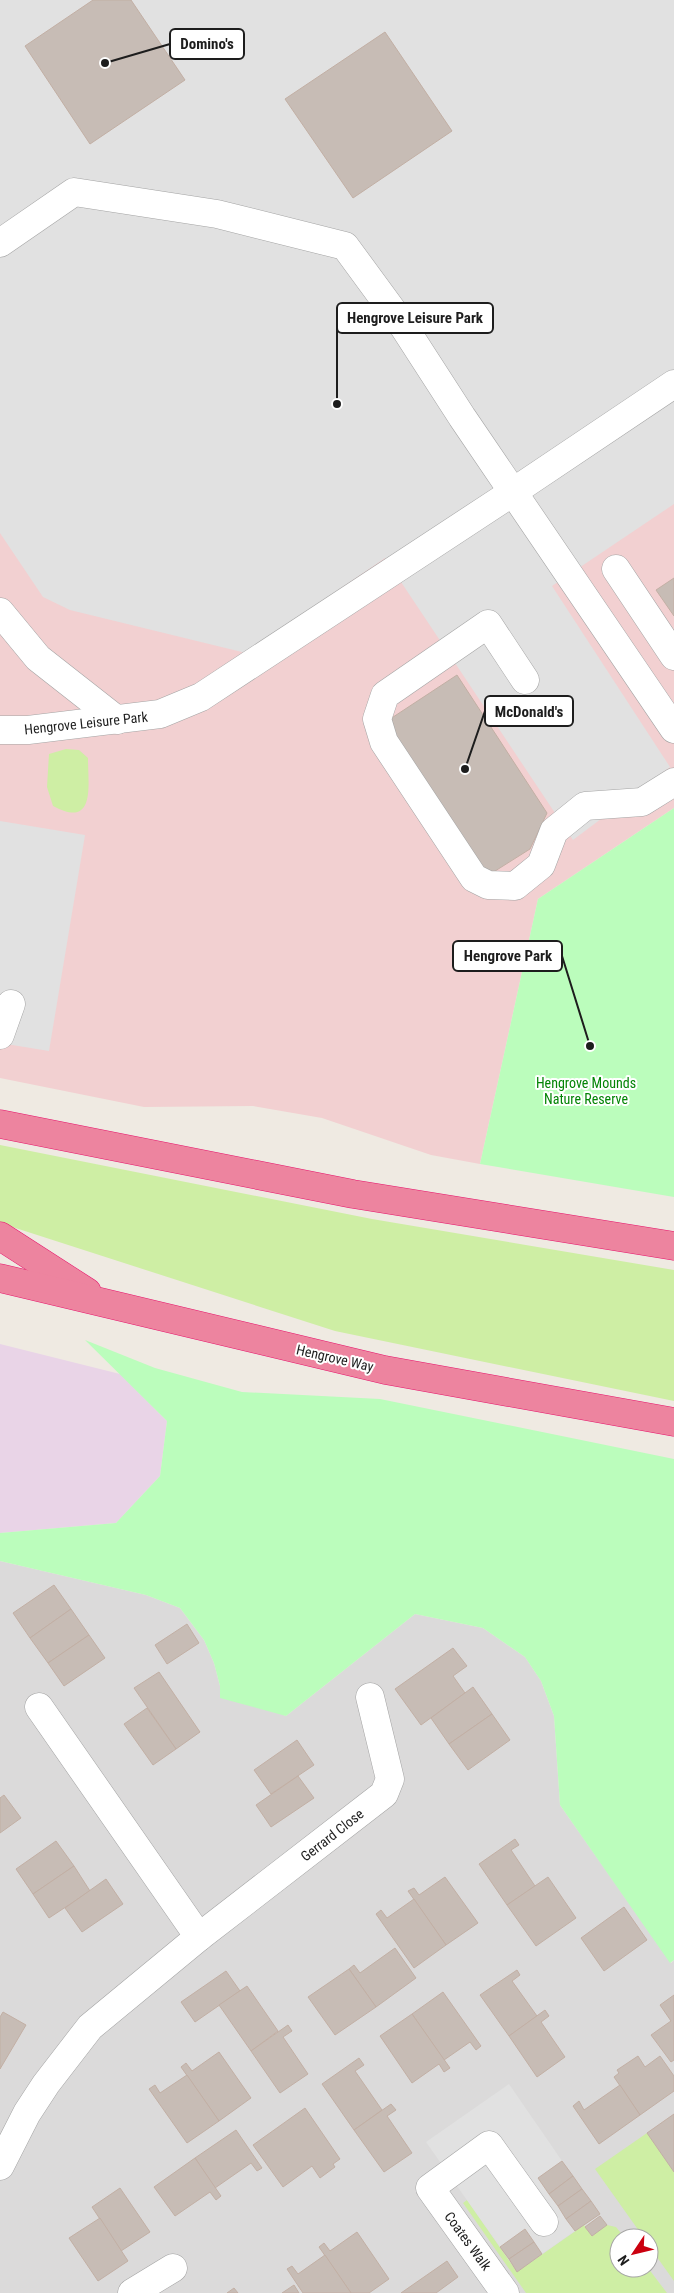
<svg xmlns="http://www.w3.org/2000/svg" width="674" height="2293" font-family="'Roboto Condensed',sans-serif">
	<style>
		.residential { fill: #dbdada; fill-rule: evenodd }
		.commercial { fill: #f2d0d1 }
		.industrial { fill: #e9d4e7 }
		.grass { fill: #ceeea4 }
		.park { fill: #bbfdbc }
		.parking { fill: #e1e1e1 }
		.building { fill: #c7bcb5; stroke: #c2afa4 }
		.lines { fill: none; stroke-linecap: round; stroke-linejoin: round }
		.minor-casing { stroke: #a4a4a4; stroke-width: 29 }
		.highway-casing { stroke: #e6166d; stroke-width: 29 }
		.minor { stroke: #fff; stroke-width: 28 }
		.highway { stroke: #ed849f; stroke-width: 28 }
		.labels { text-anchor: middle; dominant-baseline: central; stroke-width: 4; stroke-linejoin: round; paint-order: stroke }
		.street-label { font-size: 14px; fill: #1d1d1d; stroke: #fff }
		.park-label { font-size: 14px; fill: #038405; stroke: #fff }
		.leader { fill: none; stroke: #1d1d1d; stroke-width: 2 }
		.callout-dot { fill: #1d1d1d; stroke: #fff; stroke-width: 2 }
		.callout { fill: #fff; stroke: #1d1d1d; stroke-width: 2 }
		.callout-label { font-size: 15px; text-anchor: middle; font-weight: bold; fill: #1d1d1d }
	</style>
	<rect width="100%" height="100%" fill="#efeae2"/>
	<path class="residential" d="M0,1561L146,1595L180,1608L204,1640L214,1663L220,1686L286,1716L415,1614L483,1628L525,1657L541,1681L554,1716L560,1805L671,1963L674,1960V2293H0ZM619,2238H649V2268H619Z"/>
	<path class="commercial" d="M0,0H674V808L538,899L480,1164L431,1155L322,1118L253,1106L144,1107L0,1078Z"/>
	<path class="industrial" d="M0,1344L120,1374L167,1421L160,1476L116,1523L0,1533Z"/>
	<g class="grass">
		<path d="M66,749L79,750L88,758C88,786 96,829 53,806L47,787L49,754Z"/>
		<path d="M0,1145L372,1219L674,1270V1401L335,1331L0,1223Z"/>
		<path d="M647,2133L674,2172V2281L649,2246V2238H644L595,2169Z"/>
		<path d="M467,2200L517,2272L584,2225L592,2236L607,2225L616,2227L625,2238H619V2268H648L667,2293H526L463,2203Z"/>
	</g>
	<g class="park">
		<path d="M674,808V1197L480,1164L538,899Z"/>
		<path d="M85,1340L155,1368L242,1392L380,1399L674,1459V1960L670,1963L560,1805L554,1716L541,1681L525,1657L483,1628L415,1614L286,1716L220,1698V1686L214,1663L204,1640L180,1608L146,1595L0,1561V1533L116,1523L160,1476L167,1421Z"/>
	</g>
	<g class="parking">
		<path d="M0,0H674V504L552,586L670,767L573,840L385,558L246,653L70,610L43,597L0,533Z"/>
		<path d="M0,821L85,835L49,1051L0,1043Z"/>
		<path d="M509,2084L562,2161L538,2178L575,2231L542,2254L525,2230L500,2247L426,2142Z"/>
	</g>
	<g class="building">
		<path d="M93,0H131L185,80L90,144L25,46Z"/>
		<path d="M385,32L452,131L353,198L285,99Z"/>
		<path d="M674,578V616L656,590Z"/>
		<path d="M457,675L547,813L530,849L484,878L381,725Z"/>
		<path d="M54,1585L71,1609L30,1638L13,1613Z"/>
		<path d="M71,1609L89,1635L48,1663L30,1638Z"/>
		<path d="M187,1624L199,1643L167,1664L155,1645Z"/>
		<path d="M89,1635L105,1658L64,1686L48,1663Z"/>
		<path d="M453,1648L467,1666L453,1676L465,1693L421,1725L395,1689Z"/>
		<path d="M159,1672L200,1732L176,1749L134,1688Z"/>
		<path d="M473,1687L492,1714L449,1744L431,1718Z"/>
		<path d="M147,1708L176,1749L153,1765L124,1724Z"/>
		<path d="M492,1714L510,1740L468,1770L449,1744Z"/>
		<path d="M297,1740L314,1765L271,1794L254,1770Z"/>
		<path d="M298,1776L314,1798L271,1827L256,1805Z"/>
		<path d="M4,1795L21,1818L0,1833V1798Z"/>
		<path d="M515,1839L519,1845L511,1850L535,1886L507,1905L479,1864Z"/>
		<path d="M56,1841L74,1866L33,1894L16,1869Z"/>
		<path d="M74,1866L90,1891L49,1918L33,1894Z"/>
		<path d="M445,1877L478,1923L446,1945L408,1891L414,1888L419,1895Z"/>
		<path d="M548,1877L576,1918L536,1946L507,1905Z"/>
		<path d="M106,1879L123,1904L82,1932L65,1908Z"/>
		<path d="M414,1899L446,1945L414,1968L376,1914L381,1910L387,1918Z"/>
		<path d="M624,1907L647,1940L604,1971L581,1938Z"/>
		<path d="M395,1948L416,1978L376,2007L349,1969L354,1965L360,1973Z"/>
		<path d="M349,1969L376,2007L335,2035L308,1997Z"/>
		<path d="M517,1970L520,1975L512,1981L537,2016L509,2036L480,1995Z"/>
		<path d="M226,1971L240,1991L195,2022L181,2002Z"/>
		<path d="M247,1986L278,2031L251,2051L219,2005Z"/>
		<path d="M443,1992L481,2046L476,2050L470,2042L444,2060L412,2014Z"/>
		<path d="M674,1995V2060L671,2062L651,2035L671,2021L660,2005Z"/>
		<path d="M545,2010L549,2016L541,2022L565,2057L537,2077L509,2036Z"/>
		<path d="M3,2012L26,2025L0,2069V2017Z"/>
		<path d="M412,2014L450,2068L444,2072L439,2064L412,2083L380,2036Z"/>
		<path d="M288,2025L292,2031L283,2037L308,2074L280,2093L251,2051Z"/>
		<path d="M219,2052L251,2098L219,2121L181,2067L186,2063L192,2071Z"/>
		<path d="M638,2056L645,2067L660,2056L674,2076V2091L640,2115L614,2077L619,2073L617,2070Z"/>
		<path d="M359,2058L364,2065L355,2071L382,2110L354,2130L322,2084Z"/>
		<path d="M187,2075L219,2121L187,2143L149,2089L155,2085L160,2093Z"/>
		<path d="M620,2085L640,2115L599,2144L573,2106L579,2101L584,2110Z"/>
		<path d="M391,2104L396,2110L387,2116L412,2153L384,2172L354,2130Z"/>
		<path d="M305,2108L340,2159L333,2164L335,2167L320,2178L312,2166L283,2187L253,2145Z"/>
		<path d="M674,2114V2172L647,2133Z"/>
		<path d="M236,2130L262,2168L257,2171L251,2163L215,2188L195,2158Z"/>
		<path d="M195,2158L221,2196L216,2200L210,2192L175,2216L154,2187Z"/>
		<path d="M562,2161L573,2176L549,2194L538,2178Z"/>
		<path d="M573,2176L582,2189L558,2206L549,2194Z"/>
		<path d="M120,2188L150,2232L121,2251L92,2207Z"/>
		<path d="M582,2189L591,2201L566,2219L558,2206Z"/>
		<path d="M591,2201L600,2214L575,2231L566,2219Z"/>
		<path d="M600,2216L607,2225L592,2236L585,2227Z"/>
		<path d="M100,2218L128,2261L98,2281L69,2238Z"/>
		<path d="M525,2229L534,2242L509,2259L500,2247Z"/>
		<path d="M357,2232L389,2279L369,2293H351L319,2247L324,2243L330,2251Z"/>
		<path d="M534,2242L542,2254L517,2272L509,2259Z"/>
		<path d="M325,2255L351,2293H303L287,2269L292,2266L298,2274Z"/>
		<path d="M447,2261L458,2277L436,2293H401Z"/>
		<path d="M294,2285L299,2293H282Z"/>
		<path d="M234,2288L238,2293H227Z"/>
	</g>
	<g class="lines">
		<g class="minor-casing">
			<g id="minor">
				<path d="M0,243L74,192L217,214L345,246L400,321L462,417L674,729"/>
				<path d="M616,569L674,656"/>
				<path d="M0,612L38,658L117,720"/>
				<path d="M525,680L488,624L385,695L377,719L384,742L474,878L488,885L515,886L541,865L554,831L585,806L642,802L674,782"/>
				<path d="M0,730H28L160,714L201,697L513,492L674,384"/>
				<path d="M0,1035L11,1004"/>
				<path d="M39,1707L199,1937"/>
				<path d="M0,2166L27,2113L46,2084L90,2027L199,1937L384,1794L390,1779L370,1697"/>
				<path d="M132,2293L173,2268"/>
				<path d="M505,2293L430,2188L489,2145L544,2222"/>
			</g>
		</g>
		<g class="highway-casing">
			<g id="highway">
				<path d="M0,1124L353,1194L674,1246"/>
				<path d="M0,1236L87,1292"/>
				<path d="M0,1278L385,1370L674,1422"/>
			</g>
		</g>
		<use href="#minor" class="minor"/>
		<use href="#highway" class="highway"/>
	</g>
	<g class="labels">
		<g class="street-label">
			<text transform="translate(86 723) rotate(-6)">Hengrove Leisure Park</text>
			<text transform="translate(335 1358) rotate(13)">Hengrove Way</text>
			<text transform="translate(332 1835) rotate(-38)">Gerrard Close</text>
			<text transform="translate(468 2241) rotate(54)">Coates Walk</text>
		</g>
		<g class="park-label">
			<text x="586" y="1083">Hengrove Mounds<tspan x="586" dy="16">Nature Reserve</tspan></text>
		</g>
	</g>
	<path class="leader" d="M105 63L170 44M337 404L337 318M465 769L485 711M590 1046L562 956"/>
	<g class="callout-dot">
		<circle cx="105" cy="63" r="5"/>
		<circle cx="337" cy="404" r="5"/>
		<circle cx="465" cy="769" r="5"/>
		<circle cx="590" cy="1046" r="5"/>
	</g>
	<g class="callout">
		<rect x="170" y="29" width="74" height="30" rx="5"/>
		<rect x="337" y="303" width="156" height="30" rx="5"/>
		<rect x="485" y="696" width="88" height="30" rx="5"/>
		<rect x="453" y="941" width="109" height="30" rx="5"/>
	</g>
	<g class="callout-label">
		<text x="207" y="49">Domino's</text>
		<text x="415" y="323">Hengrove Leisure Park</text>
		<text x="529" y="717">McDonald's</text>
		<text x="508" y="961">Hengrove Park</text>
	</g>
	<g transform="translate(634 2253) rotate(235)"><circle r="24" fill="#ffffff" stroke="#a5a5a5"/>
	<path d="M0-4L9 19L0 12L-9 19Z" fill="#cb000f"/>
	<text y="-8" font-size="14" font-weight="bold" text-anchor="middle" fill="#1d1d1d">N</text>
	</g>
</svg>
